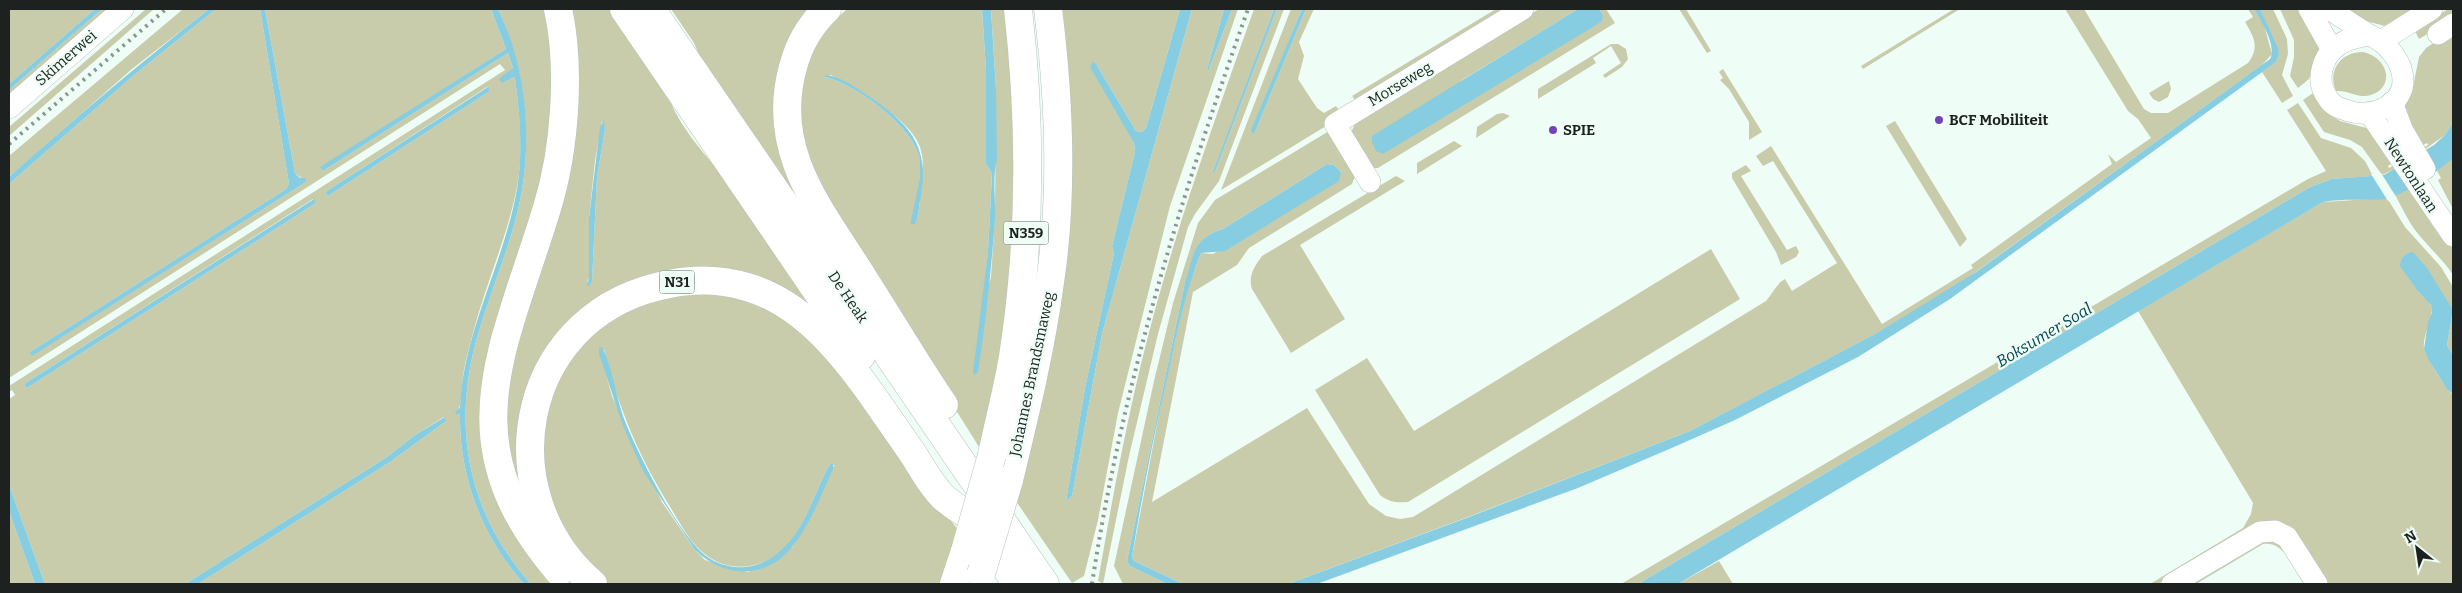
<svg xmlns="http://www.w3.org/2000/svg" width="2462" height="593" font-family="Bitter,serif">
	<style>
		.green { fill: #c8ccaa; fill-rule: evenodd }
		.water { fill: #87cde1 }
		.pier { fill: #eefef6 }
		.lines { fill: none; stroke-linecap: round; stroke-linejoin: round }
		.minor-casing { stroke: #b5c4bd; stroke-width: 22 }
		.highway-casing { stroke: #b5c4bd; stroke-width: 29 }
		.minor { stroke: #fff; stroke-width: 21 }
		.highway { stroke: #fff; stroke-width: 28 }
		.rail { stroke: #8c9691; stroke-width: 4; stroke-dasharray: 2.5 5; stroke-linecap: butt }
		.highway-bridge-casing { stroke: #b5c4bd; stroke-width: 29; stroke-linecap: butt }
		.highway-bridge { stroke: #fff; stroke-width: 28 }
		.poi-dot { fill: #7443bb; stroke: #eefef6; stroke-width: 2 }
		.labels { text-anchor: middle; dominant-baseline: central; stroke-width: 5; stroke-linejoin: round; paint-order: stroke }
		.shield { fill: #eefef6; stroke: #5c6460; stroke-width: 1 }
		.shield-label { font-size: 14px; font-weight: bold; fill: #1d2220 }
		.street-label { font-size: 15px; fill: #1d2220; stroke: #eefef6 }
		.poi-label { font-size: 15px; font-weight: bold; fill: #1d2220; stroke: #eefef6; text-anchor: start }
		.water-label { font-size: 16px; font-style: italic; fill: #074756; stroke: #eefef6 }
	</style>
	<rect width="100%" height="100%" fill="#eefef6"/>
	<g class="green">
		<path d="M9,9H95L9,84Z"/>
		<path d="M102,9H112L9,99V90Z"/>
		<path d="M146,9H154L9,136V127Z"/>
		<path d="M183,9H209L132,69L9,177V156Z"/>
		<path d="M216,9H260L289,184L286,189L30,352L58,339L306,182L295,173L265,9H491L506,49L321,168L323,171L508,53L513,68L511,71L513,77L515,79C520,116 524,155 516,192C506,240 485,286 473,333C470,345 466,358 464,370C461,385 463,401 457,415L460,414C459,477 482,537 524,584H198L390,462L445,422L444,417L415,435L387,457L185,584H45L9,485V399L15,395L12,390L9,392V386L505,70L500,64L9,378V184L133,76ZM487,87L490,91L328,196L325,192ZM313,199L316,203L27,388L24,384Z"/>
		<path d="M498,9H552L556,137L482,399L558,584H531C466,511 451,423 479,331C493,284 514,238 522,190C532,131 524,63 498,9Z"/>
		<path d="M563,9H610L670,97C670,113 709,162 722,173L838,339L815,320L673,276L547,359L528,523L498,418L564,156ZM602,121L605,130L597,177L592,281L587,282L589,278V218L595,161Z"/>
		<path d="M671,9H811L777,104L905,355L706,71L694,43Z"/>
		<path d="M847,9H982L986,70V164L992,173L988,252L983,304L991,277L995,215L996,89L991,9H1010L1018,88L1010,302L981,450L825,202L799,126L798,89L816,37ZM831,75C858,93 918,120 922,155C924,165 921,177 920,187C920,198 920,215 914,224C915,205 923,174 919,156C912,126 853,82 824,77Z"/>
		<path d="M1057,9H1180L1146,128L1142,132L1136,131L1096,64L1134,143L1135,152L1112,246L1114,253L1085,388L1066,501L1072,496L1102,334L1192,9H1224L1207,70L1208,72L1232,9H1238L1170,206L1118,413L1098,520L1084,576L1072,583L1016,501L1029,437Z"/>
		<path d="M1254,9H1274L1214,171L1215,172L1277,9H1284L1219,181L1195,214L1188,227L1158,334L1129,456L1103,584H1100L1101,582L1098,581C1112,501 1126,422 1146,344C1175,230 1215,119 1254,9Z"/>
		<path d="M1291,9H1302L1251,133L1255,132L1306,9H1314L1299,42L1304,56L1298,79L1317,108L1324,113L1336,106L1340,112L1324,122L1326,126L1221,190Z"/>
		<path d="M1496,9H1508L1355,100L1352,96Z"/>
		<path d="M1539,9H1578L1459,82L1603,15L1599,9H1606L1615,23L1378,168H1373L1351,133L1355,123Z"/>
		<path d="M1679,9H1686L1711,51L1707,53Z"/>
		<path d="M1954,9H1960L1863,69L1861,66Z"/>
		<path d="M2065,9H2084L2144,109L2151,113H2168L2248,63C2260,47 2254,37 2245,22L2253,17L2248,9H2254L2264,25L2272,54L2262,65L1959,284L1885,329L1690,431L1468,517L1288,584H1183L1134,561L1132,557L1161,403L1185,295L1201,253L1213,254L1341,172L1334,165L1327,164L1223,229C1194,237 1194,257 1185,282L1127,561L1130,566L1167,584H1123L1114,566L1154,381L1173,303L1198,223L1215,200L1329,131L1355,176L1352,184L1249,248L1237,265L1193,292L1152,502L1307,408L1369,504L1386,516L1400,519L1413,517L1766,301C1773,293 1776,284 1785,279L1792,291L1837,263L1773,161L1763,166L1756,156L1771,146L1882,324L1973,268L1971,265L2112,164L2108,154L2116,162L2151,138L2138,119L2128,111Z"/>
		<path d="M2260,9H2273L2287,39L2288,54L2282,75L2293,96L2282,103L2262,72L2276,62L2279,55Z"/>
		<path d="M2280,9H2301L2321,48L2309,79L2298,88L2290,76L2294,57V40Z"/>
		<path d="M2336,9H2417L2385,26L2350,17Z"/>
		<path d="M2448,9H2453V19L2419,39L2415,31Z"/>
		<path d="M2453,30V122L2445,135L2424,150L2423,148L2428,145L2427,143L2419,147L2404,108L2413,87L2419,57L2426,48Z"/>
		<path d="M1611,44H1618L1626,49L1628,59L1622,67L1605,78L1603,75L1621,63L1611,46L1593,58L1596,63L1538,99V89Z"/>
		<path d="M2363,52C2388,57 2396,87 2371,95C2359,99 2348,90 2336,91C2327,70 2341,52 2363,52Z"/>
		<path d="M1723,69L1762,132L1749,140V122L1729,89L1720,80L1723,78L1719,72Z"/>
		<path d="M2169,81L2171,89L2168,97L2159,102L2153,99L2149,93Z"/>
		<path d="M2313,93L2330,115L2340,121L2370,129L2395,161L2388,166L2389,168L2394,165L2396,168L2382,175L2362,147L2350,140L2324,132L2303,100Z"/>
		<path d="M2298,103L2321,138L2351,148L2365,161L2373,176L2332,179L2310,187L1638,584H1621L2308,179L2326,171L2287,110Z"/>
		<path d="M1503,113L1510,116L1476,138L1477,127L1497,114Z"/>
		<path d="M1895,121L1967,239L1960,247L1886,126Z"/>
		<path d="M1454,141L1462,146L1417,174V163Z"/>
		<path d="M2453,156V209L2438,180L2441,178L2437,171Z"/>
		<path d="M1746,165L1751,171L1741,176L1787,250L1796,246L1799,252L1796,257L1781,265L1776,252L1732,178V173Z"/>
		<path d="M1396,176L1405,181L1300,245L1345,319L1291,353L1252,289C1248,276 1254,267 1262,256Z"/>
		<path d="M2408,188L2412,195L2416,194L2453,247V275C2442,258 2427,246 2415,230C2407,219 2402,207 2395,195Z"/>
		<path d="M2387,198L2405,227L2441,267L2453,287V356L2447,345L2453,310L2418,291C2422,295 2429,301 2431,306C2435,316 2422,335 2424,348C2426,358 2446,388 2453,395V584H2327L2301,542L2252,527L2158,584H2150L2243,528L2251,514L2253,503L2138,311L2323,202Z"/>
		<path d="M1711,249L1740,299L1408,502C1396,503 1389,502 1380,495L1315,390L1367,358L1414,431Z"/>
		<path d="M714,286L802,323L958,530L943,584H603L558,531L536,451L565,355L623,305ZM599,349L604,350C620,412 638,455 672,510C681,525 691,544 706,555C728,572 758,570 779,553C805,531 814,492 830,464L834,465L793,546L772,563L748,572L705,560L695,550L662,502L612,396Z"/>
		<path d="M9,511L35,584H9Z"/>
		<path d="M2261,540L2278,541L2308,584H2304C2294,569 2284,540 2263,544L2196,584H2187Z"/>
		<path d="M1719,561L1733,584H1678Z"/>
	</g>
	<g class="water">
		<path d="M95,9H102L9,90V84Z"/>
		<path d="M209,9H216L133,76L9,184V177C74,119 140,63 209,9Z"/>
		<path d="M260,9H265L295,173L300,178H305L306,182L32,356L30,352L286,189L289,184Z"/>
		<path d="M491,9H498C525,63 532,131 522,190C514,238 493,284 479,331C451,423 466,511 531,584H524C482,537 459,477 460,414L457,415L455,412L460,408C463,331 504,264 517,189C523,153 520,115 515,79L513,77L502,83L499,79L513,68L508,53L323,171L320,167L506,49Z"/>
		<path d="M982,9L991,10L996,89L997,159C992,178 996,200 995,220C991,271 986,322 978,372L974,375L973,372L988,252L992,173L986,164V70Z"/>
		<path d="M1180,9H1192L1102,334L1072,496L1066,501L1085,388L1114,253L1112,246L1135,152L1134,143L1090,67L1093,62L1096,64L1136,131L1142,132L1146,128Z"/>
		<path d="M1224,9H1232L1208,72L1207,70Z"/>
		<path d="M1274,9H1277L1215,172H1213Z"/>
		<path d="M1302,9H1306L1255,132L1252,134L1251,130Z"/>
		<path d="M1578,9H1599L1603,15L1601,22L1383,154L1376,151L1372,142V136Z"/>
		<path d="M2254,9H2260L2278,48L2279,55L2276,62L1950,299L1858,357L1735,420L1674,447L1578,488L1317,584H1288L1469,517L1690,431L1877,333L1976,272L2270,59C2277,45 2261,21 2254,9Z"/>
		<path d="M826,75C841,77 855,87 867,95C907,122 930,144 921,195C919,204 919,216 915,224H911V220C915,200 923,176 919,156C912,126 853,82 824,77Z"/>
		<path d="M488,87L490,91L328,196L325,192Z"/>
		<path d="M604,120L605,130L597,177L592,281L589,286L587,285L589,278V218L600,127Z"/>
		<path d="M2453,122L2452,159C2438,171 2403,196 2385,199C2365,201 2344,198 2323,202L1678,584H1638L2310,187L2332,179L2384,175L2434,145L2445,135Z"/>
		<path d="M1327,164L1334,165L1341,172L1339,181L1225,251L1201,253C1185,292 1177,332 1168,374C1154,434 1142,495 1132,557L1134,561L1183,584H1167L1130,566L1127,561L1185,282C1194,255 1193,238 1223,229Z"/>
		<path d="M314,199L316,203L27,388L24,384Z"/>
		<path d="M2413,252L2427,268L2453,310L2447,345L2453,356V394L2447,389L2428,359L2424,349L2428,322L2432,313L2431,305L2418,291L2400,266C2401,257 2405,253 2413,252Z"/>
		<path d="M602,347C612,367 616,395 623,416C635,449 679,536 706,556C728,572 758,571 779,552C805,531 814,492 830,464H833V469C821,495 810,525 792,547C765,580 724,578 695,550L643,471L623,426L599,354V348Z"/>
		<path d="M445,417V422L390,462L198,584H185L387,457L415,435Z"/>
		<path d="M9,485L45,584H35L9,511Z"/>
	</g>
	<path class="pier" d="M2381,173L2395,195L2397,198L2388,201L2371,174Z"/>
	<g class="lines">
		<g class="minor-casing">
			<g id="minor">
				<path d="M2309,9L2332,50"/>
				<path d="M2329,9L2369,35"/>
				<path d="M2438,34L2453,24"/>
				<path d="M2369,35C2387,42 2404,62 2403,83C2401,108 2368,118 2349,111C2339,108 2332,106 2327,97C2315,80 2322,55 2340,44C2349,38 2359,37 2369,35Z"/>
				<path d="M2381,41L2432,9"/>
				<path d="M2392,102L2402,129L2425,169"/>
				<path d="M9,108L123,9"/>
				<path d="M2370,114L2453,236"/>
				<path d="M1370,182L1335,124L1523,9"/>
				<path d="M2172,584L2260,532L2275,531L2287,537L2317,584"/>
			</g>
		</g>
		<g class="highway-casing">
			<g id="highway">
				<path d="M558,9C571,68 565,150 547,208C504,350 446,441 559,572"/>
				<path d="M624,9L861,356"/>
				<path d="M651,9L1045,584"/>
				<path d="M827,9C810,25 799,44 793,67C769,153 822,211 864,279C891,321 916,364 944,405"/>
				<path d="M992,455C999,420 1009,385 1014,350C1031,237 1031,122 1018,9"/>
				<path d="M1009,480C1025,414 1041,349 1050,282C1063,195 1059,97 1048,9"/>
				<path d="M978,528L1017,584"/>
				<path d="M593,584C488,494 518,322 656,287C685,279 717,278 747,287C822,308 870,394 913,454C922,468 931,485 943,497C952,505 962,511 972,518"/>
				<path d="M954,584L965,551"/>
			</g>
		</g>
		<use href="#minor" class="minor"/>
		<use href="#highway" class="highway"/>
		<g class="rail">
			<path d="M9,144L166,9"/>
			<path d="M1092,584C1122,386 1181,197 1248,9"/>
		</g>
		<g class="highway-bridge-casing">
			<g id="highway-bridge">
				<path d="M965,551L992,455"/>
				<path d="M981,574L1009,480"/>
			</g>
		</g>
		<use href="#highway-bridge" class="highway-bridge"/>
	</g>
	<g class="poi-dot">
		<circle cx="1939" cy="120" r="5"/>
		<circle cx="1553" cy="130" r="5"/>
	</g>
	<g class="labels">
		<g class="shield">
			<rect x="1003.5" y="221.5" width="45" height="23" rx="4"/>
			<rect x="659.5" y="270.5" width="35" height="23" rx="4"/>
		</g>
		<g class="shield-label">
			<text x="1026" y="233">N359</text>
			<text x="677" y="282">N31</text>
		</g>
		<g class="street-label">
			<text transform="translate(66 58) rotate(-41)">Skimerwei</text>
			<text transform="translate(1400 84) rotate(-31)">Morseweg</text>
			<text transform="translate(2411 175) rotate(57)">Newtonlaan</text>
			<text transform="translate(848 297) rotate(56)">De Heak</text>
			<text transform="translate(1032 374) rotate(-78)">Johannes Brandsmaweg</text>
		</g>
		<g class="poi-label">
			<text x="1949" y="120">BCF Mobiliteit</text>
			<text x="1563" y="130">SPIE</text>
		</g>
		<g class="water-label">
			<text transform="translate(2044 335) rotate(-31)">Boksumer Soal</text>
		</g>
	</g>
	<rect width="2462" height="593" fill="none" stroke="#1d2220" stroke-width="20"/>
	<g transform="translate(2417 548) rotate(330)" stroke="#eefef6" stroke-width="4" paint-order="stroke">
	<path d="M0-4L9 19L0 12L-9 19Z" fill="#1d2220"/>
	<text y="-8" font-size="14" font-weight="bold" text-anchor="middle" fill="#1d2220">N</text>
	</g>
</svg>
